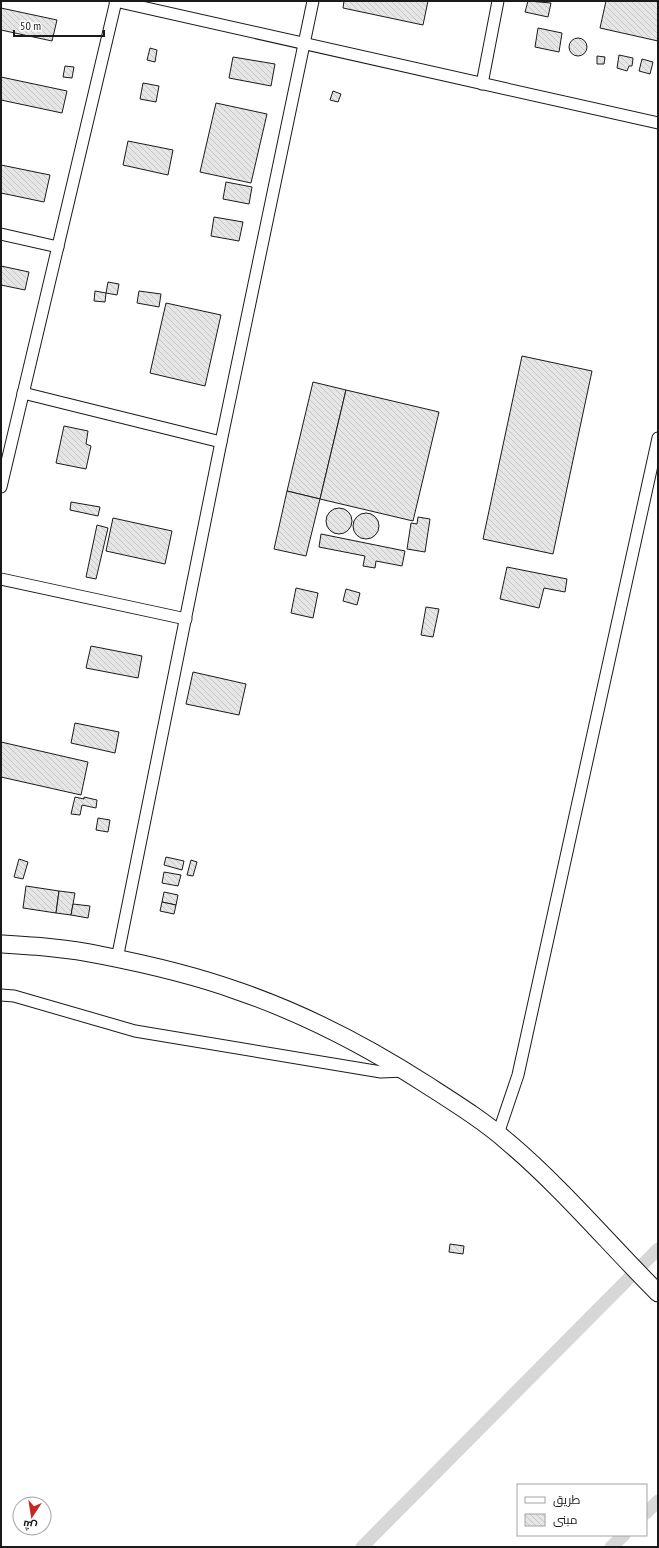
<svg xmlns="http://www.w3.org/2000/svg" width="659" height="1548" font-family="'PT Sans Narrow',Cairo,sans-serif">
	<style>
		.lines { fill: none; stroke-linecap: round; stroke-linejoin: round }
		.canal { stroke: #d7d7d7; stroke-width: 13 }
		.building { fill: url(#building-back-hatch); stroke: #1a1a1a }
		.street-casing { stroke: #1a1a1a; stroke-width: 13 }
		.primary-casing { stroke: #1a1a1a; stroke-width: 19 }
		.street { stroke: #fff; stroke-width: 11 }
		.primary { stroke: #fff; stroke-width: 17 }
	</style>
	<defs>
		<pattern id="building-back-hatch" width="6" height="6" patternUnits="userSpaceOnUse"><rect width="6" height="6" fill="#e6e6e6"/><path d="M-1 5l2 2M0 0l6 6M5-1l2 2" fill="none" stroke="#c5c5c5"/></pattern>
	</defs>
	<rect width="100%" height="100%" fill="#fff"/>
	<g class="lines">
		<g class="canal">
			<path d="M646,1513L658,1501"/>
			<path d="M362,1547L658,1249"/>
			<path d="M611,1547L624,1535"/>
		</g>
	</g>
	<g class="building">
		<path d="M344,1H428L423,25L343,8Z"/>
		<path d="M528,1L551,3L548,17L525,12Z"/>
		<path d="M606,1H658V41L600,28Z"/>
		<path d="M1,8L57,20L52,41L1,30Z"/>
		<path d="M538,28L562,33L559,52L535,47Z"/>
		<circle cx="578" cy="47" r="9"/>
		<path d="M150,48L157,50L155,62L147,60Z"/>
		<path d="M619,55L633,58L632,66H629L627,71L617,68Z"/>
		<path d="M597,56L605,57L604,64H597Z"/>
		<path d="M233,57L275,64L271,86L229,78Z"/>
		<path d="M642,59L653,62L650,74L639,71Z"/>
		<path d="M65,66L74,67L72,78L63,77Z"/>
		<path d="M1,77L67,91L62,113L1,100Z"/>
		<path d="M143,83L159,86L156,102L140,99Z"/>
		<path d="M333,91L341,94L338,102L330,100Z"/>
		<path d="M216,103L267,114L251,183L200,172Z"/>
		<path d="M128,141L173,150L168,175L123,165Z"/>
		<path d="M1,165L50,175L44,202L1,193Z"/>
		<path d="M226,182L252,187L249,204L223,199Z"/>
		<path d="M214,217L243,222L239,241L211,236Z"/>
		<path d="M1,266L29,272L25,290L1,285Z"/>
		<path d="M108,282L119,284L117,295L106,293Z"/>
		<path d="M95,291L106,293L105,302L94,301Z"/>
		<path d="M139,291L161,294L159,307L137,303Z"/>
		<path d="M166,303L221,315L205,386L150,373Z"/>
		<path d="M522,356L592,371L553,554L483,539Z"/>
		<path d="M313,382L346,390L320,499L287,491Z"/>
		<path d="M346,390L439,412L413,521L320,499Z"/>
		<path d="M64,426L88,431L86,444L91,446L86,469L56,463Z"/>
		<path d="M287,491L320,499L306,556L274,549Z"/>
		<path d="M71,502L100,507L98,516L70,510Z"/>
		<circle cx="339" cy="521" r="13"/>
		<circle cx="366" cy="526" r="13"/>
		<path d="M418,517L430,519L425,552L407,549L411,523L417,524Z"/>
		<path d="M113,518L172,531L165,564L106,551Z"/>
		<path d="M97,525L108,528L96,579L86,577Z"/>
		<path d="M321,534L405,551L402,566L376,561L375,568L363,566L365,556L319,547Z"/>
		<path d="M507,567L567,579L565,592L544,588L539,608L500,599Z"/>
		<path d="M296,588L318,593L313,618L291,613Z"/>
		<path d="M346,589L360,593L357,605L343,601Z"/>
		<path d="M426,607L439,609L433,637L421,635Z"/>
		<path d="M91,646L142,656L138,678L86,668Z"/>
		<path d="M193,672L246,684L239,715L186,704Z"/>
		<path d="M75,723L119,732L115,753L71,743Z"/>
		<path d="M1,742L88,762L81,795L1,777Z"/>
		<path d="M75,797L84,799V797L97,800L96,808L82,805L80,815L71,814Z"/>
		<path d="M98,818L110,820L108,832L96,830Z"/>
		<path d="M166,857L184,861L182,870L164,865Z"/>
		<path d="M19,859L28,862L23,879L14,877Z"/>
		<path d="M191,860L197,862L193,876L187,875Z"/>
		<path d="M164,872L181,875L178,886L162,883Z"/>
		<path d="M26,886L59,891L56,913L23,908Z"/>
		<path d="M59,891L75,893L71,915L56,913Z"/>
		<path d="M164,892L178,895L176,905L162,902Z"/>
		<path d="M162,902L176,905L174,914L160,911Z"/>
		<path d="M73,904L90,906L88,918L71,915Z"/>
		<path d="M450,1244L464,1246L463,1254L449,1252Z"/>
	</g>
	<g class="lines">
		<g class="street-casing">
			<g id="street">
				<path d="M115,1L658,123"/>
				<path d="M482,84L498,1"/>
				<path d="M1,234L58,247"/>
				<path d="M23,393L221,442"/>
				<path d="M1,487L116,1"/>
				<path d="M1,579L186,619"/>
				<path d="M117,959L221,442L313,1"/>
				<path d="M1,995L14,996L135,1031L381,1072L404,1071"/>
				<path d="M498,1134L518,1075L658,438"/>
			</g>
		</g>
		<g class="primary-casing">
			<path id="primary" d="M1,944C34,946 68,948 100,955C146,964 194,975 238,991C305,1014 368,1047 427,1085C455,1103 484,1121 509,1143C563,1189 608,1243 658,1293"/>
		</g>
		<use href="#street" class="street"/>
		<use href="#primary" class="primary"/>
	</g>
	<rect width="659" height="1548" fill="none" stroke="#1a1a1a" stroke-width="4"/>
	<rect x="517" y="1484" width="130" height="52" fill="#ffffff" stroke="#a3a3a3"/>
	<rect x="525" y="1497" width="20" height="6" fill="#ffffff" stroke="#a3a3a3"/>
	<text x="553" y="1504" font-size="12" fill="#1a1a1a">طريق</text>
	<rect x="525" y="1514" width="20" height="12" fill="url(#building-back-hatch)" stroke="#a3a3a3"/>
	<text x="553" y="1524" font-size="12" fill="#1a1a1a">مبنى</text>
	<g transform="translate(32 1516) rotate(192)"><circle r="19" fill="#ffffff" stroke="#a3a3a3"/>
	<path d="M0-3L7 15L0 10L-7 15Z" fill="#c62828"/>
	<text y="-6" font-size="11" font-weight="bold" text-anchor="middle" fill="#1a1a1a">ش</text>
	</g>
	<path d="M14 30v6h90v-6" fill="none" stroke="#1a1a1a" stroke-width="2"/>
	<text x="20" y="30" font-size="12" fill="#1a1a1a" stroke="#ffffff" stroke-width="3" paint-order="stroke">50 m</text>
</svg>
